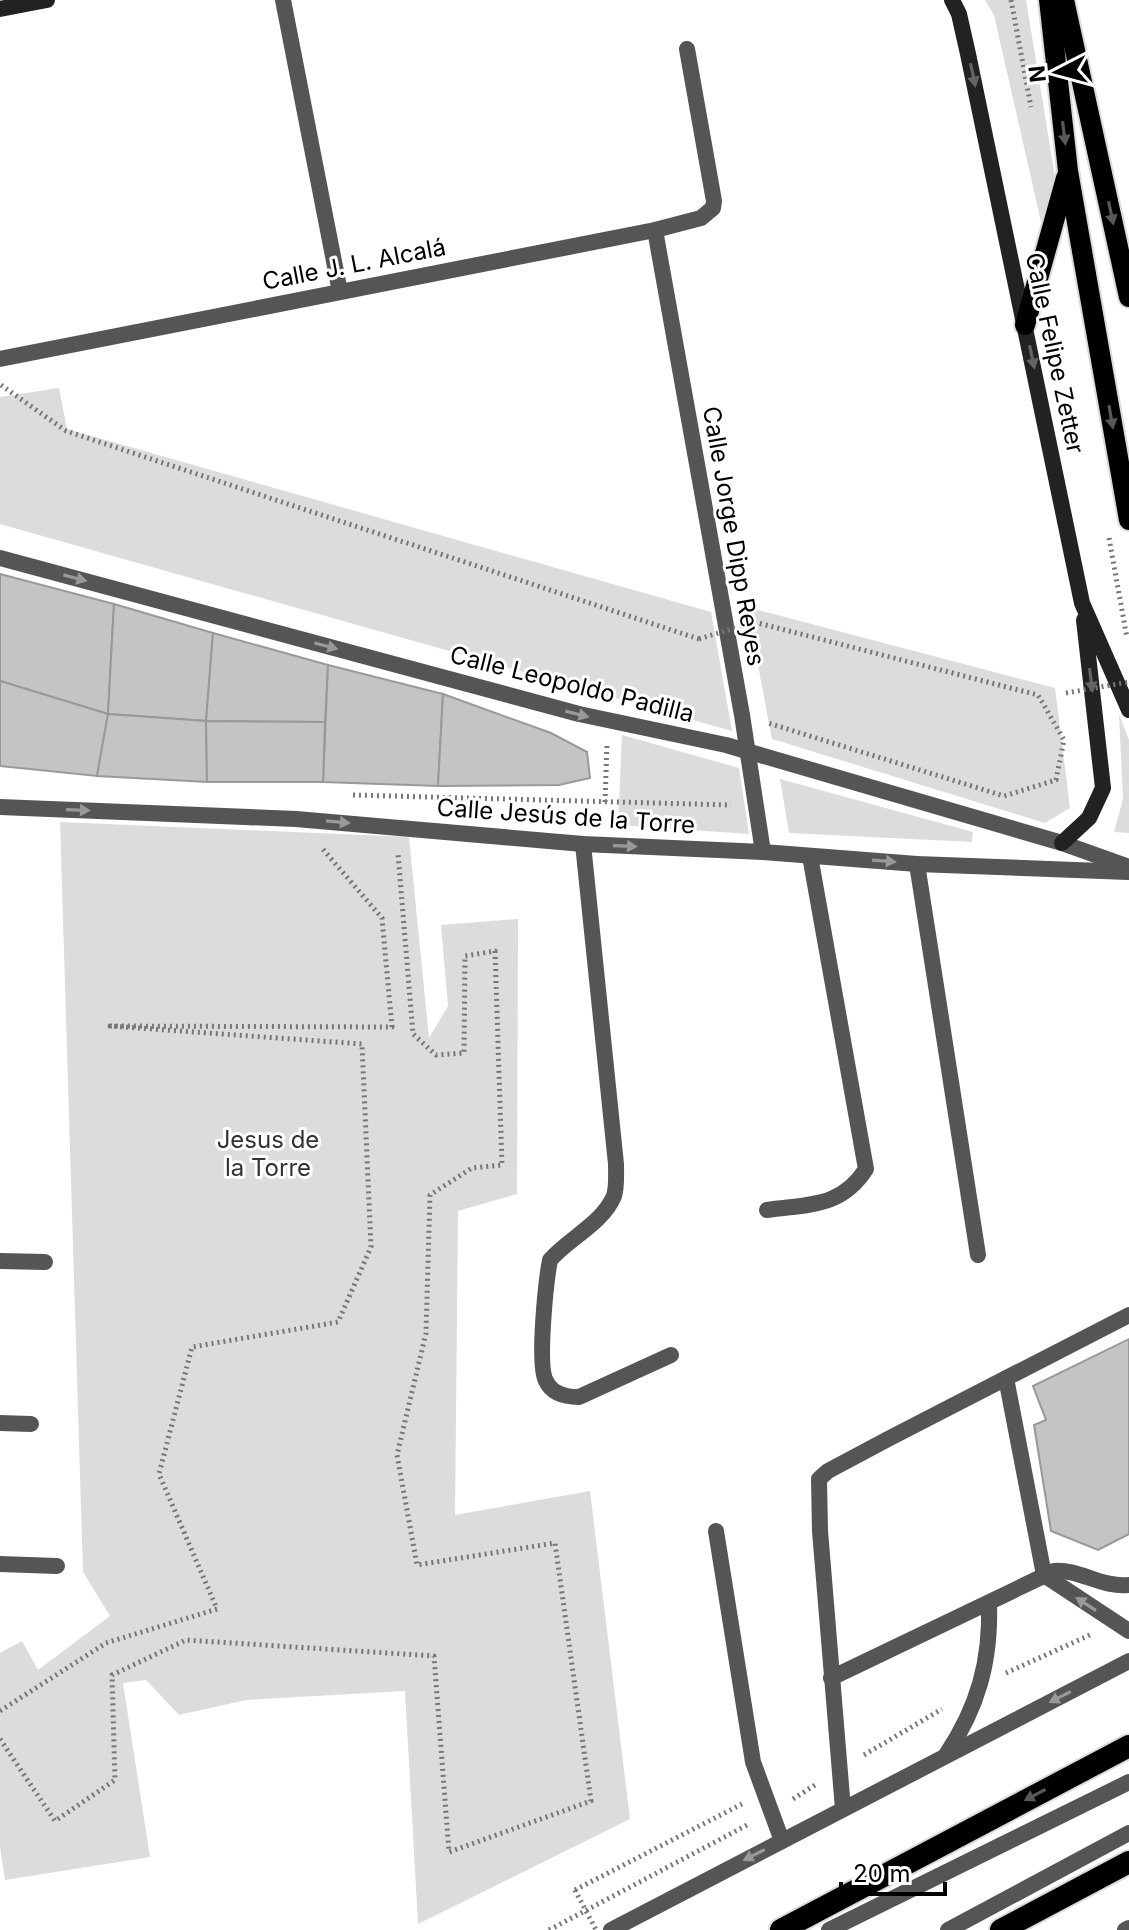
<svg xmlns="http://www.w3.org/2000/svg" width="1129" height="1930" font-family="Inter,sans-serif">
	<style>
		.green { fill: #dcdcdc }
		.building { fill: #c4c4c4; stroke: #999; stroke-width: 2 }
		.lines { fill: none; stroke-linecap: round; stroke-linejoin: round }
		.primary-casing { stroke: #dbdbdb; stroke-width: 24 }
		.trunk-casing { stroke: #dbdbdb; stroke-width: 26 }
		.path { stroke: #777; stroke-width: 5; stroke-dasharray: 2 4; stroke-linecap: butt }
		.service { stroke: #555; stroke-width: 16 }
		.minor { stroke: #555; stroke-width: 16 }
		.secondary { stroke: #222; stroke-width: 16 }
		.primary { stroke: #000; stroke-width: 20 }
		.trunk { stroke: #000; stroke-width: 22 }
		.path-bridge { stroke: #777; stroke-width: 5; stroke-dasharray: 2 4; stroke-linecap: butt }
		.oneway { fill: #646464 }
		.oneway2 { fill: #595959 }
		.oneway3 { fill: #999 }
		.labels { text-anchor: middle; dominant-baseline: central; stroke-width: 6; stroke-linejoin: round; paint-order: stroke }
		.street-label { font-size: 24px; fill: #000; stroke: #fff }
		.park-label { font-size: 24px; fill: #333; stroke: #fff }
	</style>
	<rect width="100%" height="100%" fill="#fff"/>
	<g class="green">
		<path d="M985,0H1026L1056,183L1041,222L994,15Z"/>
		<path d="M59,388L67,429L711,612L732,731L0,524V397Z"/>
		<path d="M747,607L1055,688L1070,808L1045,823L772,739Z"/>
		<path d="M1119,714L1129,740V833L1114,832L1123,799Z"/>
		<path d="M622,735L739,768L749,834L618,825Z"/>
		<path d="M780,779L973,832L972,842L789,833Z"/>
		<path d="M60,822L409,837L429,1038L448,1006L441,925L518,919L517,1194L458,1211L455,1515L590,1491L630,1819L418,1924L405,1691L246,1700L179,1715L146,1680L123,1683L150,1857L5,1880L0,1847V1653L22,1641L38,1670L110,1616L83,1572Z"/>
	</g>
	<g class="building">
		<path d="M0,574L114,604L108,714L0,681Z"/>
		<path d="M114,604L213,633L206,721L108,714Z"/>
		<path d="M213,633L328,665L325,722L206,721Z"/>
		<path d="M328,665L443,694L438,786L323,782Z"/>
		<path d="M0,681L108,714L97,776L0,766Z"/>
		<path d="M443,694L551,733L587,752L590,778L559,785L438,786Z"/>
		<path d="M108,714L206,721L207,782L97,776Z"/>
		<path d="M206,721L325,722L323,782H207Z"/>
		<path d="M1129,1339V1534L1098,1550L1051,1531L1034,1425L1046,1420L1033,1386Z"/>
	</g>
	<g class="lines">
		<g class="primary-casing">
			<g id="primary">
				<path d="M1049,0L1068,171L1129,520"/>
				<path d="M1064,0L1129,297"/>
				<path d="M1025,325L1066,178"/>
			</g>
		</g>
		<g class="trunk-casing">
			<g id="trunk">
				<path d="M781,1930L1129,1746"/>
				<path d="M1001,1930L1129,1862"/>
			</g>
		</g>
		<g class="path">
			<path d="M1011,0L1031,107"/>
			<path d="M1,385L66,431L699,639"/>
			<path d="M1109,538L1127,638"/>
			<path d="M754,622L1038,695L1064,740L1056,780L1004,796L768,723"/>
			<path d="M353,795L731,805"/>
			<path d="M605,802L607,743"/>
			<path d="M1006,1673L1092,1634"/>
			<path d="M0,1711L106,1643L217,1609L159,1474L192,1347L338,1322L371,1247L362,1044L110,1026L392,1027L382,918L321,847"/>
			<path d="M0,1739L55,1821L115,1780L112,1675L186,1640L434,1656L449,1852L591,1801L555,1543L417,1565L397,1455L426,1333L430,1195L472,1168L502,1165L495,951L465,956L464,1053L436,1055L413,1034L398,854"/>
			<path d="M864,1755L942,1709"/>
			<path d="M793,1799L818,1783"/>
			<path d="M575,1890L742,1804"/>
			<path d="M549,1930L749,1824"/>
		</g>
		<g class="service">
			<path d="M1006,1378L1044,1575L1129,1631"/>
			<path d="M716,1531L753,1762L782,1841"/>
			<path d="M831,1678L1054,1571C1080,1569 1102,1588 1129,1585"/>
			<path d="M946,1755C978,1707 991,1661 989,1603"/>
			<path d="M843,1809L820,1531L819,1479L828,1471L888,1439L1129,1315"/>
			<path d="M829,1930L1129,1782"/>
			<path d="M948,1930L1129,1833"/>
			<path d="M1125,1930L1129,1928"/>
		</g>
		<g class="minor">
			<path d="M283,0L340,292"/>
			<path d="M655,230L742,715L763,852"/>
			<path d="M0,359L655,230L701,218L713,208L714,201L687,49"/>
			<path d="M0,558L579,714L726,745L1062,843L1129,867"/>
			<path d="M0,807L296,819L583,844L763,852L917,864L1128,872"/>
			<path d="M583,844L616,1164C616,1174 617,1187 614,1196C602,1224 569,1238 550,1260C546,1281 537,1365 546,1381C552,1394 566,1397 579,1397L671,1355"/>
			<path d="M917,864L978,1255"/>
			<path d="M767,1210C808,1204 841,1208 866,1169L810,856"/>
			<path d="M0,1261L45,1262"/>
			<path d="M0,1423L31,1424"/>
			<path d="M0,1564L57,1566"/>
			<path d="M611,1930L1129,1661"/>
		</g>
		<g class="secondary">
			<path d="M952,0L959,14L968,54L1082,603L1129,710"/>
			<path d="M0,9L47,0"/>
			<path d="M1062,843L1089,818L1103,788L1084,620"/>
		</g>
		<use href="#primary" class="primary"/>
		<use href="#trunk" class="trunk"/>
		<g class="path-bridge">
			<path d="M699,639L754,622"/>
			<path d="M1066,693L1129,682"/>
			<path d="M575,1890L596,1930"/>
		</g>
	</g>
	<defs><path id="oneway-solid" d="M-6-.8H1V-3.2L6.5 0L1 3.2V.8H-6Z" transform="scale(2)"/></defs>
	<g class="oneway">
		<use href="#oneway-solid" transform="translate(973 75) rotate(78)"/>
		<use href="#oneway-solid" transform="translate(1032 357) rotate(78)"/>
		<use href="#oneway-solid" transform="translate(1091 680) rotate(83)"/>
	</g>
	<g class="oneway2">
		<use href="#oneway-solid" transform="translate(1064 133) rotate(83)"/>
		<use href="#oneway-solid" transform="translate(1111 213) rotate(78)"/>
		<use href="#oneway-solid" transform="translate(1111 417) rotate(80)"/>
		<use href="#oneway-solid" transform="translate(1035 1795) rotate(152)"/>
	</g>
	<g class="oneway3">
		<use href="#oneway-solid" transform="translate(75 578) rotate(15)"/>
		<use href="#oneway-solid" transform="translate(326 646) rotate(15)"/>
		<use href="#oneway-solid" transform="translate(577 714) rotate(14)"/>
		<use href="#oneway-solid" transform="translate(78 810) rotate(2)"/>
		<use href="#oneway-solid" transform="translate(338 822) rotate(5)"/>
		<use href="#oneway-solid" transform="translate(625 846) rotate(2)"/>
		<use href="#oneway-solid" transform="translate(884 861) rotate(4)"/>
		<use href="#oneway-solid" transform="translate(1086 1604) rotate(-147)"/>
		<use href="#oneway-solid" transform="translate(1060 1697) rotate(153)"/>
		<use href="#oneway-solid" transform="translate(754 1855) rotate(153)"/>
	</g>
	<g class="labels">
		<g class="street-label">
			<text transform="translate(354 264) rotate(-11)">Calle J. L. Alcalá</text>
			<text transform="translate(1055 353) rotate(78)">Calle Felipe Zetter</text>
			<text transform="translate(734 536) rotate(80)">Calle Jorge Dipp Reyes</text>
			<text transform="translate(572 684) rotate(14)">Calle Leopoldo Padilla</text>
			<text transform="translate(566 816) rotate(4)">Calle Jesús de la Torre</text>
		</g>
		<g class="park-label">
			<text x="268" y="1139">Jesus de<tspan x="268" dy="28">la Torre</tspan></text>
		</g>
	</g>
	<g transform="translate(1057 72) rotate(264)" stroke="#ffffff" stroke-width="6" paint-order="stroke">
	<path d="M0-6L14 30L0 20L-14 30Z" fill="#000000"/>
	<text y="-12" font-size="22" font-weight="bold" text-anchor="middle" fill="#000000">N</text>
	</g>
	<path d="M841 1882v12h104v-12" fill="none" stroke="#000000" stroke-width="4"/>
	<text x="853" y="1882" font-size="24" fill="#000000" stroke="#ffffff" stroke-width="6" paint-order="stroke">20 m</text>
</svg>
